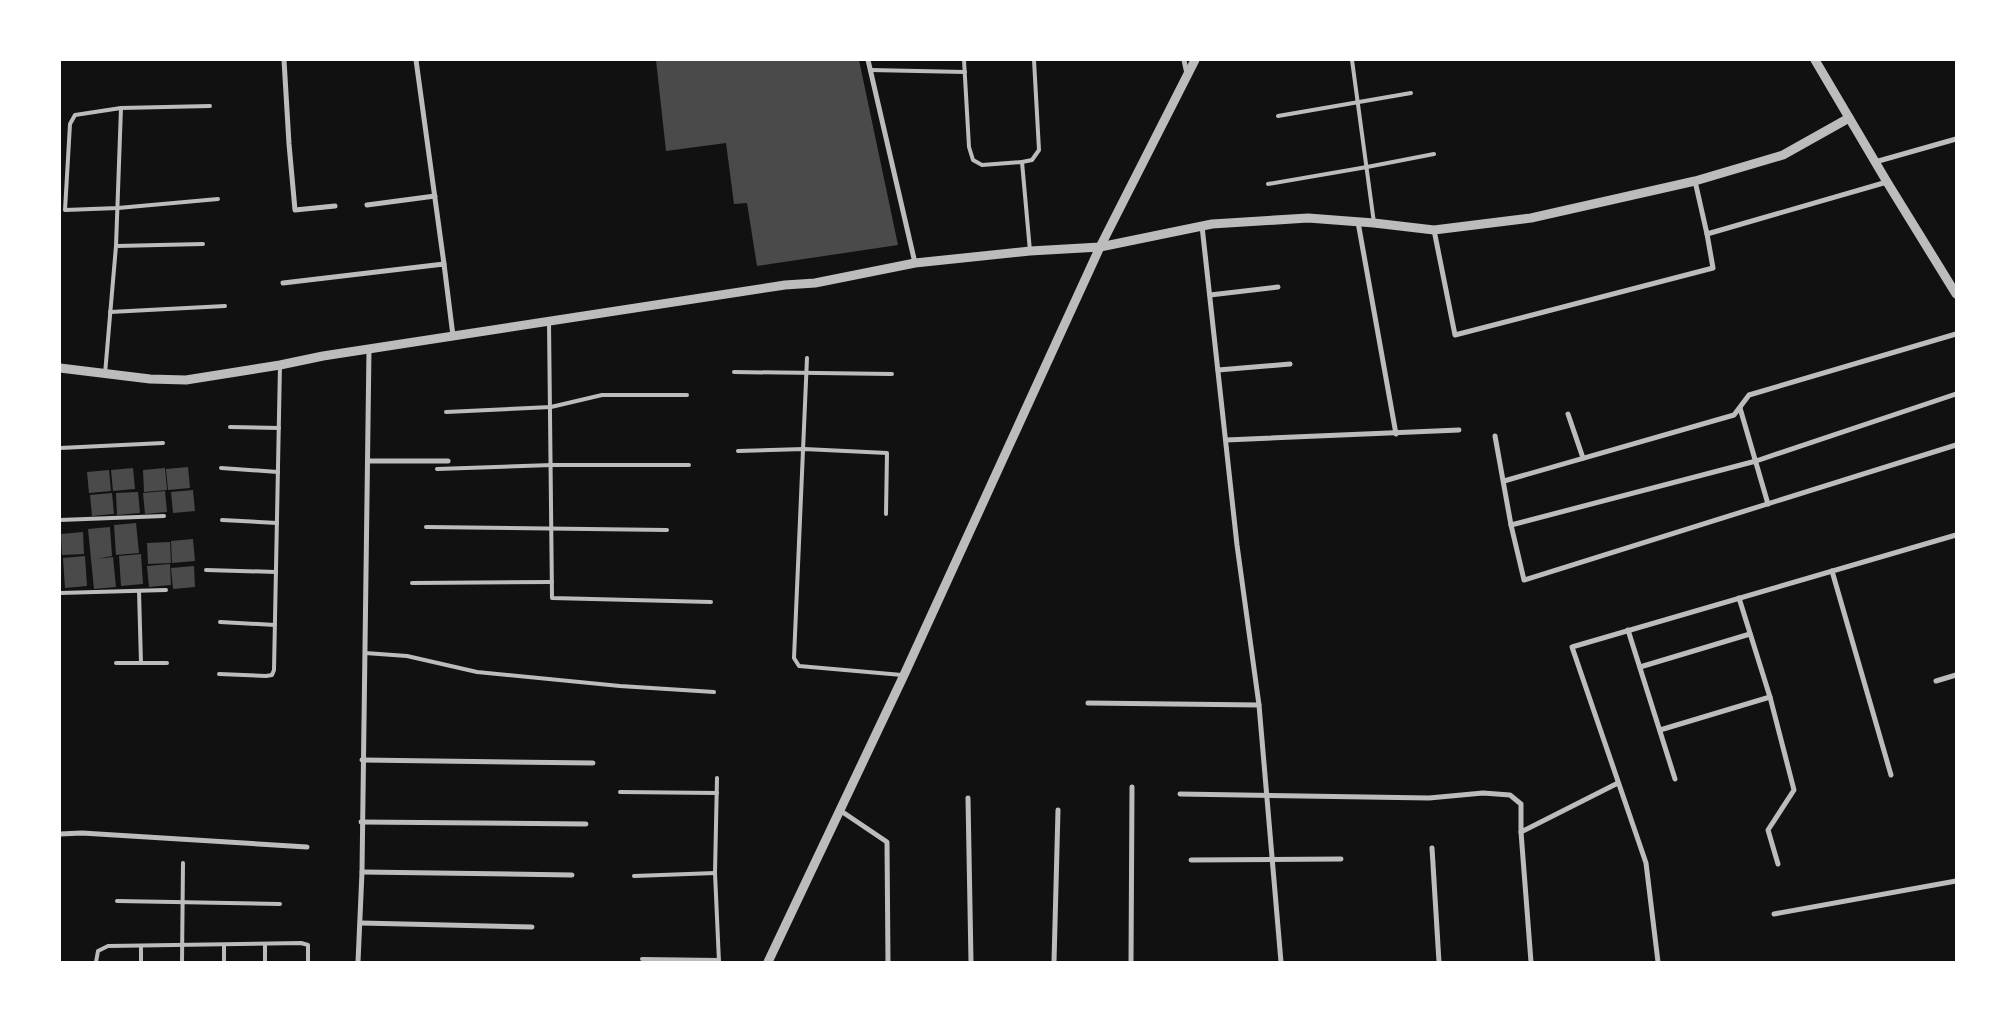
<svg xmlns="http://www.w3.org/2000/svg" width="2016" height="1022" font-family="Cabin,sans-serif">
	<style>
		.building { fill: #4a4a4a }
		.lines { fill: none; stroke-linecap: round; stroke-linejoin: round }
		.service { stroke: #bcbcbc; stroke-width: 4 }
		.minor { stroke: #bcbcbc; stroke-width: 5 }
		.tertiary { stroke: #bcbcbc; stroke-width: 9 }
	</style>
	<rect width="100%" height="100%" fill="#111"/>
	<g class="building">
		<path d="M656,60H859L898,245L757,266L747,203L734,204L726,143L666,151Z"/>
		<path d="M188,467L190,488L168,490L166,469Z"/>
		<path d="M133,468L135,489L113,491L111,470Z"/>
		<path d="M165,468L167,490L144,492L143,470Z"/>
		<path d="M109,470L111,491L89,493L87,472Z"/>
		<path d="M193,490L195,511L173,513L171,492Z"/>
		<path d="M165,491L167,512L145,514L143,493Z"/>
		<path d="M138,492L140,513L117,515L116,493Z"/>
		<path d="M112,493L114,514L92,516L90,495Z"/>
		<path d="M136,523L139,553L116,555L114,525Z"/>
		<path d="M110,527L112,556L97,559L113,557L116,587L94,589L88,529Z"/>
		<path d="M83,532L84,554L62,555L61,534Z"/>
		<path d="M193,539L195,561L172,563L171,541Z"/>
		<path d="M170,542L171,563L148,564L147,543Z"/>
		<path d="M141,554L143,584L121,586L119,556Z"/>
		<path d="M85,556L87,586L65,588L63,558Z"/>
		<path d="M170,564L171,585L149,587L147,566Z"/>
		<path d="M194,566L195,587L173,589L171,568Z"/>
	</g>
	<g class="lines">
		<g class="service">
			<path d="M964,60L969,147L973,160L982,165L1022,162L1030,251"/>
			<path d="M1352,60L1374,223"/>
			<path d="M870,70L965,72"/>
			<path d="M210,106L121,108L75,115L70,124L65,210L118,208L218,199"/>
			<path d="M1278,116L1411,93"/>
			<path d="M1022,162L1032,160L1039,150L1034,60"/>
			<path d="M1268,184L1367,167L1434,154"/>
			<path d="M116,246L203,244"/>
			<path d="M110,312L225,306"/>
			<path d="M549,322L552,598L711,602"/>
			<path d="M807,358L794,658L799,666L902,675"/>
			<path d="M734,372L892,374"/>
			<path d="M105,374L116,246L121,108"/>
			<path d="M446,412L551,407L602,395H687"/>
			<path d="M230,427L279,428"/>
			<path d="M60,448L163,443"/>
			<path d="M738,451L804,449L887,453L886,514"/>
			<path d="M221,468L278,472"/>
			<path d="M437,469L552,465H689"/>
			<path d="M60,520L164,516"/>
			<path d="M222,520L277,523"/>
			<path d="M426,527L667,530"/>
			<path d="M206,570L276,572"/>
			<path d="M412,583L552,582"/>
			<path d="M139,591L141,663"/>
			<path d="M60,593L166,590"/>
			<path d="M220,622L275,625"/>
			<path d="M365,653L407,656L477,672L620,686L714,692"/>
			<path d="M116,663H167"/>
			<path d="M219,674L266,676L272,675L274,670L280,365"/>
			<path d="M717,778L715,873L719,962"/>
			<path d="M620,792L717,793"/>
			<path d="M634,876L715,873"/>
			<path d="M117,901L280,904"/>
			<path d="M642,959L719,960"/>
			<path d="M96,962L98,951L108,946L301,943L308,945V962"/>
			<path d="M141,962V946"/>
			<path d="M182,962L183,863"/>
			<path d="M224,962V945"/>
			<path d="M265,962V944"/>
		</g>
		<g class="minor">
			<path d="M284,60L289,144L295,210L335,206"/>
			<path d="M416,60L444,264"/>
			<path d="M868,60L915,263"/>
			<path d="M1184,60L1187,74"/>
			<path d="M1875,162L1956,139"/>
			<path d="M1695,181L1707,234L1887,182"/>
			<path d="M367,205L435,196"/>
			<path d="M1358,222L1396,434"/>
			<path d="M1202,226L1237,545L1259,705L1281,962"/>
			<path d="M1434,230L1455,335L1713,268L1707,234"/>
			<path d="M283,283L444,264L453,336"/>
			<path d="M1210,295L1278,287"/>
			<path d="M1218,370L1290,364"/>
			<path d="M1956,394L1756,461L1511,525L1524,580L1956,445"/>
			<path d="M1740,408L1768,504"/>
			<path d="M1568,414L1583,458"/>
			<path d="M1495,436L1511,525"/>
			<path d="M1226,440L1459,430"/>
			<path d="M368,461H448"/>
			<path d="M1504,481L1734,415L1749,395L1956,334"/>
			<path d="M1832,571L1891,775"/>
			<path d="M1739,598L1770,697L1794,790L1768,830L1778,864"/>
			<path d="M1628,630L1675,779"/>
			<path d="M1640,667L1750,634"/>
			<path d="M1936,681L1956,675"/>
			<path d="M1088,703L1259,705"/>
			<path d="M1660,730L1770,697"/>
			<path d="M362,760L593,763"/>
			<path d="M1180,794L1429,798L1483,793L1510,795L1521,804V832L1618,783"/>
			<path d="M968,798L971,962"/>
			<path d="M841,811L887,842L888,962"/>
			<path d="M361,822L586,824"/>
			<path d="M1521,832L1531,962"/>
			<path d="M60,834L82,833L307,847"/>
			<path d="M1432,848L1439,962"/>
			<path d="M1191,860L1341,859"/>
			<path d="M362,872L572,875"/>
			<path d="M1774,914L1956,881"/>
			<path d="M361,923L532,927"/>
			<path d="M358,962L362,872L369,349"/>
			<path d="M1054,962L1058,810"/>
			<path d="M1131,962L1132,787"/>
			<path d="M1658,962L1646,863L1572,647L1956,535"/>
		</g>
		<g class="tertiary">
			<path d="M1815,60L1887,182L1956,294"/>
			<path d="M60,368L150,379L186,380L280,365L323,356L785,285L815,283L915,263L1030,251L1100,247L1212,224L1308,218L1374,223L1434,230L1531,218L1695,181L1783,155L1849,118"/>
			<path d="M768,962L904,675L1100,247L1195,60"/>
		</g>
	</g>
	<rect width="2016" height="1022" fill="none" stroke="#ffffff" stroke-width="122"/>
</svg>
